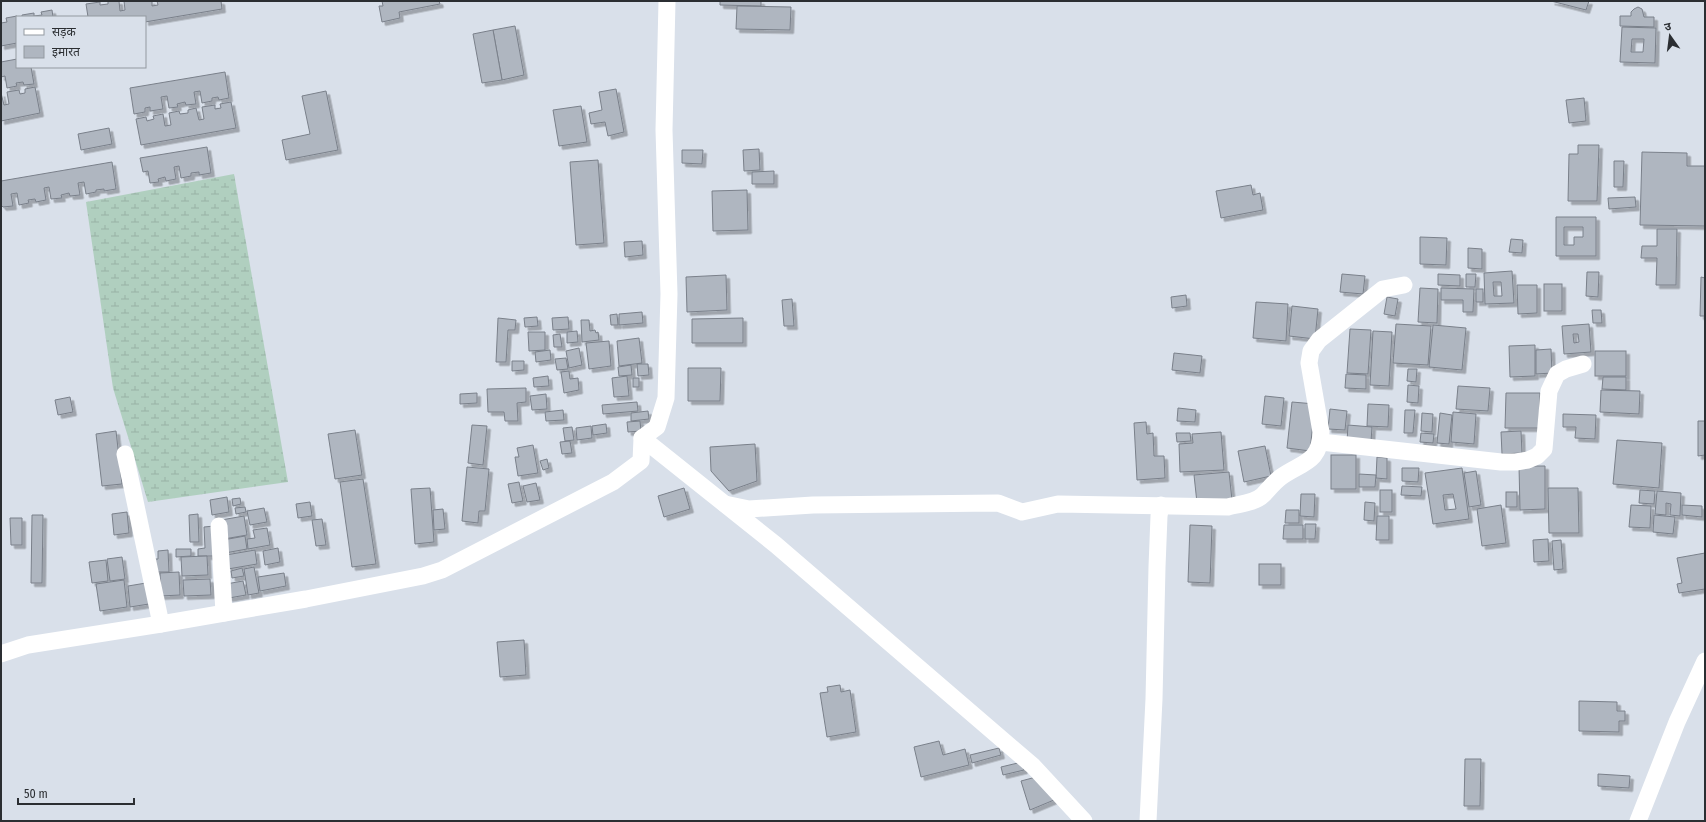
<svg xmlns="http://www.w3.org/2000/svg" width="1706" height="822" font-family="'Fira Sans Condensed','Noto Sans Devanagari',sans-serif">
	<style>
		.wetland { fill: url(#wetland-marsh) }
		.building { fill: #afb6c0; stroke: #7a808a; fill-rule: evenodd; filter: url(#shadow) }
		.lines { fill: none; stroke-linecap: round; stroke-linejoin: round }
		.minor { stroke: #fff; stroke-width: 17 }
	</style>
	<defs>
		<pattern id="wetland-marsh" width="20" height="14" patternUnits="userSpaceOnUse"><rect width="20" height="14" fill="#b0cfbf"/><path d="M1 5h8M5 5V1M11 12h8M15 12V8" fill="none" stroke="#98b2a5"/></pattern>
		<filter id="shadow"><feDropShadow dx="3.5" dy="3.5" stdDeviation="0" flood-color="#0004"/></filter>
	</defs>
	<rect width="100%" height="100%" fill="#d9e0ea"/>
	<path class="wetland" d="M234,174L288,482L148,502L113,388L86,202Z"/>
	<g class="building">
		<path d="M108,1H119L120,11L125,10L124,1H152V6L158,5L157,1H221L222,9L145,22V17H88L86,4L100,2V5L108,4Z"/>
		<path d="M382,1H439L440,4L399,12L400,18L382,22L379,6H383Z"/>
		<path d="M720,1H761V6L720,5Z"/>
		<path d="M1551,1H1589L1586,10Z"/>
		<path d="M737,6L791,7L790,30L736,29Z"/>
		<path d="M1638,7L1642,9L1644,17H1654V27L1620,26V16H1631V12L1634,9Z"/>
		<path d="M52,10L53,17H22V15L34,13V16L42,15L41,12Z"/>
		<path d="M17,16V43L1,46V20V23L7,22L6,18Z"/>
		<path d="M515,26L524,75L502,80L493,30Z"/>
		<path d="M1622,27L1656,28L1655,63L1620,62ZM1632,39H1644L1643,52H1631Z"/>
		<path d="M493,30L502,80L482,83L473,34Z"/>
		<path d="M17,59V67H31L34,84L24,85L23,82L16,83L17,86L7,88L5,76L1,77V62Z"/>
		<path d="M225,72L229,98L219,100L218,97L212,98V101L202,103L200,91L194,92L196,104L186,105L185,102L177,104L178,107L169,108L167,96L161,97L163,109L150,111V107L145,108V112L134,114L130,88Z"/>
		<path d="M35,87L40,113L1,121V93L4,105L9,104L7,92L19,90L20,94L25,93V89Z"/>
		<path d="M616,89L624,132L608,136L605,122L591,124L589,113L602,110L599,92Z"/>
		<path d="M326,91L338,150L286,160L282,140L310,134L302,96Z"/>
		<path d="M1584,98L1586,121L1569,123L1566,100Z"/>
		<path d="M231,102L236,128L141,145L136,119L146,117L147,121L154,119L153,116L163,114L165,126L171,125L169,113L179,111L180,114L188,113V110L196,108L199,120L204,119L202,107L215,105V109L221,108L220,104Z"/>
		<path d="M581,106L587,142L559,146L553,110Z"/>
		<path d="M109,128L112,144L81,150L78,134Z"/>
		<path d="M1578,145H1599L1597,201H1568L1569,154H1578Z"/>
		<path d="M207,147L211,173L199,175V172L191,173V176L181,178L179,166L174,167L176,179L166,181L165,177L158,179L159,182L150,183L148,171L143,172L140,158Z"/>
		<path d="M759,149L760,170L744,171L743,150Z"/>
		<path d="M682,150H703L702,164L682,163Z"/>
		<path d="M1642,152L1687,153V166H1705V226L1640,225Z"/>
		<path d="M598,160L604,243L576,245L570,162Z"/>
		<path d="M1614,161H1624L1623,187H1614Z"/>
		<path d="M112,162L116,189L104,191V189L96,190V192L86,194L84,182L78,183L80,195L70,196L69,193L61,195L62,198L51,199L49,187L44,188L46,200L36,202L35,199L28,200L29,203L19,205L17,193L11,194L13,206L3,207L1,205V181Z"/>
		<path d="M774,171V184H752V172Z"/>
		<path d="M1251,185L1253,195L1260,193L1263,210L1221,218L1216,191Z"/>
		<path d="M747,190L748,230L713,231L712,191Z"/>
		<path d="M1635,197L1636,207L1609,209L1608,198Z"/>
		<path d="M1556,217H1596V256H1556ZM1564,227H1583V237H1574V245H1564Z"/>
		<path d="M1657,229H1677L1676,285H1656L1657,258H1641L1642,246H1657Z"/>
		<path d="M1420,237L1447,238L1446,265L1420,264Z"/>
		<path d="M1511,239L1523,240L1522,253L1509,252Z"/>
		<path d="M642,241L643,255L625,257L624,242Z"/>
		<path d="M1468,248L1482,249V269L1468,268Z"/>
		<path d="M1512,271L1514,303L1485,304L1484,273ZM1493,282H1501L1502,296H1494Z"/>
		<path d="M1587,272H1599L1598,297L1586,296Z"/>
		<path d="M1342,274L1365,276L1363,294L1340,292Z"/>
		<path d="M1438,274L1460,275V286L1438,285Z"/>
		<path d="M1466,274H1476L1475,287H1466Z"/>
		<path d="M726,275L727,310L687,312L686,277Z"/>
		<path d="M1701,277L1705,278V316H1700Z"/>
		<rect x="1544" y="284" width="18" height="27"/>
		<path d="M1517,285H1537V313L1518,314Z"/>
		<path d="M1420,288L1438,289L1437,323L1418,322Z"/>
		<path d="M1441,288L1474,289L1473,312H1463V300H1441Z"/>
		<rect x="1476" y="289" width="7" height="13"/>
		<path d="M1186,295L1187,306L1172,308L1171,297Z"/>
		<path d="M1387,297L1398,299L1395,316L1384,314Z"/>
		<path d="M792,299L794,326H784L782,300Z"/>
		<path d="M1256,302L1288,304L1286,341L1253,338Z"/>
		<path d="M1292,306L1318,309L1315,339L1289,336Z"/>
		<path d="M1592,310H1601L1602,323H1593Z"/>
		<path d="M642,312L643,323L619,325V314Z"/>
		<path d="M617,314L618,325H611L610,315Z"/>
		<path d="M537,317L538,326L525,327L524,318Z"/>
		<path d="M568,317L569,329L553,330L552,318Z"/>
		<path d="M498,318L516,320L515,330H508L506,362H496Z"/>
		<path d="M743,318V343H692V319Z"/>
		<path d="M581,320H589L590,331L595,330L596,333L598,332L599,340L582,342Z"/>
		<path d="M1396,324L1431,326L1428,365L1393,363Z"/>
		<path d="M1589,324L1591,352L1564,354L1562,326ZM1573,334H1578L1579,342L1574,343Z"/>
		<path d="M1433,325L1466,328L1462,370L1429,367Z"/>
		<path d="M1350,329L1371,330L1368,374L1347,373Z"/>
		<path d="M577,331L578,342L567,343V332Z"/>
		<path d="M1373,331L1392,332L1389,386L1370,385Z"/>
		<path d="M528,332H545V350L529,351Z"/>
		<path d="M560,334L562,347H554L553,335Z"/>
		<path d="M639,338L642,363L619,366L617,341Z"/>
		<path d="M609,341L611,366L589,369L586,343Z"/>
		<path d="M1535,345V376L1510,377L1509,346Z"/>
		<path d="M579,348L582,365L569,368L566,351Z"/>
		<path d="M1551,349L1552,373L1536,374V350Z"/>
		<path d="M550,350L551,360L536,362L535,352Z"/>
		<rect x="1595" y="351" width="31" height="25"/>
		<path d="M1174,353L1202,356L1200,373L1172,370Z"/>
		<path d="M566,358L568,369L557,370L555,359Z"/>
		<path d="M512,361H524V370L512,371Z"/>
		<path d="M637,364H648L649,375L638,376Z"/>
		<path d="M631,365L632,375L619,376L618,367Z"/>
		<path d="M688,368H721L720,401H688Z"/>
		<path d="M1408,369H1417L1416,382L1407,381Z"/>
		<path d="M569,371L570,379L578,378L579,390L564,393L561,372Z"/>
		<path d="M1346,374L1366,375V389L1345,388Z"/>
		<path d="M548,376L549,386L534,387L533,378Z"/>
		<path d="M627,376L629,396L614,397L612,378Z"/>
		<path d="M1603,377H1626V390L1602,389Z"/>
		<rect x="633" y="378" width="6" height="9"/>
		<path d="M1408,385L1419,386L1418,403L1407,402Z"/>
		<path d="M1458,386L1490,388L1488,411L1456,409Z"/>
		<path d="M526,388V402L517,403L518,421H505L504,412H488L487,389Z"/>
		<path d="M1601,390L1640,391L1639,414L1600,412Z"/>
		<path d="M477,393V403L460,404V394Z"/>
		<path d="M1506,393H1540L1539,428H1505Z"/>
		<path d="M546,394L547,409L532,410L530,396Z"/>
		<path d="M1265,396L1284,398L1281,426L1262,424Z"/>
		<path d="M70,397L73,412L58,415L55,400Z"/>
		<path d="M637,402L638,411L603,414L602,405Z"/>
		<path d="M1292,402L1315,404L1310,451L1287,448Z"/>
		<path d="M1368,404L1389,405L1388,427L1367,426Z"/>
		<path d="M1178,408L1196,410L1195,422L1177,421Z"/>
		<path d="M1330,409L1347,411L1345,430L1328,429Z"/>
		<path d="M563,410L564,420L546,421L545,412Z"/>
		<path d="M1405,410H1415L1413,433H1404Z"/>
		<path d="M648,411L649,419L631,421V413Z"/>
		<path d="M1453,412L1476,414L1474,444L1451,442Z"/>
		<path d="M1422,413L1433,414L1432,432L1421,431Z"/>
		<path d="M1440,413L1452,415L1449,444L1437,443Z"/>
		<path d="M1563,414L1596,415L1595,439L1575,438L1576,427H1563Z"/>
		<path d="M640,421L641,431L628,432L627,422Z"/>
		<path d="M1698,421H1705V455L1698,456Z"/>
		<path d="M1146,422L1147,434L1153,433L1154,456H1164L1165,478L1137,480L1134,423Z"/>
		<path d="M606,424L607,433L593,435L592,426Z"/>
		<path d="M472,425L487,426L483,465L468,463Z"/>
		<path d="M1348,425L1372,427L1371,442L1347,441Z"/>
		<path d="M591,426L592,438L577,440L576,428Z"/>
		<path d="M572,427L574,440L565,441L563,428Z"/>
		<path d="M355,430L362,475L335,479L328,434Z"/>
		<path d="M116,431L122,484L102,486L96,434Z"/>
		<path d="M1521,431L1522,453L1502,454L1501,432Z"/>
		<path d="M1221,432L1224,470L1180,472L1179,444L1193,443L1192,434Z"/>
		<path d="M1176,433H1190L1191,441L1177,442Z"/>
		<path d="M1421,433L1434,434L1433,443L1420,442Z"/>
		<path d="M1617,440L1662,443L1659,488L1613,484Z"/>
		<path d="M570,441L572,453L562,454L560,442Z"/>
		<path d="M755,444L757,481L729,491L711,471L710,447Z"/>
		<path d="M533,445L538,473L518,476L515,457H519L517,448Z"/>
		<path d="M1265,446L1271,476L1244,482L1238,451Z"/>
		<rect x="1331" y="455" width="25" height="34"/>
		<path d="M1377,457L1387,458V479L1376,478Z"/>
		<path d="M547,459L549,468L543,470L540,461Z"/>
		<path d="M1519,466H1545V509L1520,510Z"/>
		<path d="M467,467L489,469L485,511H479L478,523L462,521Z"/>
		<path d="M1402,468H1419L1418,482L1402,481Z"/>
		<path d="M1462,468L1469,519L1433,524L1425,473ZM1453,494L1456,509L1445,510L1443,495Z"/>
		<path d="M1476,471L1481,505L1469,507L1464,473Z"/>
		<path d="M1229,472L1232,500L1197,503L1194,475Z"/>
		<path d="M1359,474L1376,475L1375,487H1359Z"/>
		<path d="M363,479L376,564L352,567L340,482Z"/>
		<path d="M519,482L523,501L512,503L508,484Z"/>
		<path d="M536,483L540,500L527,502L523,486Z"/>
		<path d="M1402,486L1422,487L1421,496L1401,495Z"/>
		<path d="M430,488L434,542L415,544L411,489Z"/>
		<path d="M684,488L690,509L664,517L658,496Z"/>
		<path d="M1548,488H1578L1579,533H1549Z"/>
		<rect x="1380" y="490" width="12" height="22"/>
		<path d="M1640,490L1655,491L1654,504L1639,503Z"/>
		<path d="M1657,491L1681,493L1680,516L1670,515L1671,504L1666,503V515L1655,514Z"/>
		<rect x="1506" y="492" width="11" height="15"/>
		<path d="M1301,494H1315L1314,517L1300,516Z"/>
		<path d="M227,497L229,512L212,515L210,500Z"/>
		<path d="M240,498L241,504L233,506L232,499Z"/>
		<path d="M310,502L312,516L298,518L296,504Z"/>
		<path d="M1365,502L1375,503L1374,521L1364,520Z"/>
		<path d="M1501,505L1506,543L1482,546L1477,509Z"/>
		<path d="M1631,505L1651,506L1650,528L1629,527Z"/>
		<path d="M1682,505L1702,506V517L1682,515Z"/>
		<path d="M245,507L246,512L236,514L235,508Z"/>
		<path d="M264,508L267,522L250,525L247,511Z"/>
		<path d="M443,509L445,529L434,530L433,510Z"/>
		<path d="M1286,510H1299V523H1285Z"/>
		<path d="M127,512L129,533L114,535L112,514Z"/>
		<path d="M198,514L199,542H190L189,515Z"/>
		<path d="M32,515H43L42,583H31Z"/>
		<path d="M1654,515L1675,517L1673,534L1653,532Z"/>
		<path d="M244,516L247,535L224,539L221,520Z"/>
		<path d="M1377,516H1389V540H1376Z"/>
		<path d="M10,518H22V545H11Z"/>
		<path d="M322,519L326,545L316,546L312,520Z"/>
		<path d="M1305,524H1316L1315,539H1305Z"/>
		<path d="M1190,525L1212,526L1210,583L1188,582Z"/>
		<path d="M1284,525H1303V539H1283Z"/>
		<path d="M214,526L215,556H198V549L205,548L204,527Z"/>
		<path d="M267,528L270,545L248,549L247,539L255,538L253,530Z"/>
		<path d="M245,536L247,549L225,553L223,540Z"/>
		<path d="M1548,539L1549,561L1534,562L1533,540Z"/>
		<path d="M1561,540L1563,569L1554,570L1552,541Z"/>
		<path d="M278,548L280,562L265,565L263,551Z"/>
		<path d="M176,549H191V556L176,557Z"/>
		<path d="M168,550L169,572H153L152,559H158V551Z"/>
		<path d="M255,550L257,564L228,569L226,555Z"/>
		<path d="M1705,553V589L1679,593L1677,584L1682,583L1677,558Z"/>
		<path d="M207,556L208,575L182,576L181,557Z"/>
		<path d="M122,557L125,579L110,581L107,559Z"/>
		<path d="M106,560L108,581L92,583L89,562Z"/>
		<rect x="1259" y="564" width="22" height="21"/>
		<path d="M254,567L259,593L248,595L244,569Z"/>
		<path d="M242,568L244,576L232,578L231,571Z"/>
		<path d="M179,572L180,595L161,596L160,573Z"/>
		<path d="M284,573L286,586L260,591L258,577Z"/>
		<path d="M210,579L211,595L184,596L183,580Z"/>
		<path d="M124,580L127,607L100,611L96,584Z"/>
		<path d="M243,581L246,595L229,598L226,584Z"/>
		<path d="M146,583L149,604L130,607L128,586Z"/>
		<path d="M524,640L526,675L500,677L497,642Z"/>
		<path d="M840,685L841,692L850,690L856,732L827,737L820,693L828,692L827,687Z"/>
		<path d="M1579,701L1617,702V711H1625V721H1619V732L1579,731Z"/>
		<path d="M939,741L943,755L965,749L969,765L921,777L914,747Z"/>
		<path d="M999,748L1001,755L972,763L970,755Z"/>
		<path d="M1465,759H1481L1480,806H1464Z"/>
		<path d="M1022,762L1024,770L1003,775L1001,767Z"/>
		<path d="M1598,774L1630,776L1629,788L1598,786Z"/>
		<path d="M1036,777L1054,800L1030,810L1021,781Z"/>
	</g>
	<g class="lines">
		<g class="minor">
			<path d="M642,438L776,545L1033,766L1084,821"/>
			<path d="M1321,442L1501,462H1516L1528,460L1537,456L1544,449L1549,391L1557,374L1566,369L1583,364"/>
			<path d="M125,454L161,624"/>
			<path d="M725,504L749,509L813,505L998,503L1022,512L1058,504L1228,507C1239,504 1255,503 1263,495C1269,489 1274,482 1281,477C1302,462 1320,463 1321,432L1309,363L1311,351L1319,340L1383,289L1404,285"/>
			<path d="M219,526L224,613"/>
			<path d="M1,654L28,645L161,624L306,599L423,576L442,570L613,482L641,461L642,438L657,427L666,398L669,294L664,130L667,1"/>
			<path d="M1148,821L1154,699L1157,567L1159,516L1161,505"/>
			<path d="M1638,821L1677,722L1705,661"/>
		</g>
	</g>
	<rect width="1706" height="822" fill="none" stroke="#2b2e32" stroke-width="4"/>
	<rect x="16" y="16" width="130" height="52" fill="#d9e0ea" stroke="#9399a0"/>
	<rect x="24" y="29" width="20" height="6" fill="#ffffff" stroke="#9399a0"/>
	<text x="52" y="36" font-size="12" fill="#2b2e32">सड़क</text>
	<rect x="24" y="46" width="20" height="12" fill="#afb6c0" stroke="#9399a0"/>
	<text x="52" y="56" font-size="12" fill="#2b2e32">इमारत</text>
	<g transform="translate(1670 36) rotate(346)" stroke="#d9e0ea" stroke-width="3" paint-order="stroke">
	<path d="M0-3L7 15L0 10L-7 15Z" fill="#2b2e32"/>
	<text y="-6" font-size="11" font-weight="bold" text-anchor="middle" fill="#2b2e32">उ</text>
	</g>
	<path d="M18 798v6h116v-6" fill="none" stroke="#2b2e32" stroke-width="2"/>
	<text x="24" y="798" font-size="12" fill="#2b2e32" stroke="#d9e0ea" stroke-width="3" paint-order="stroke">50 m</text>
</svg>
